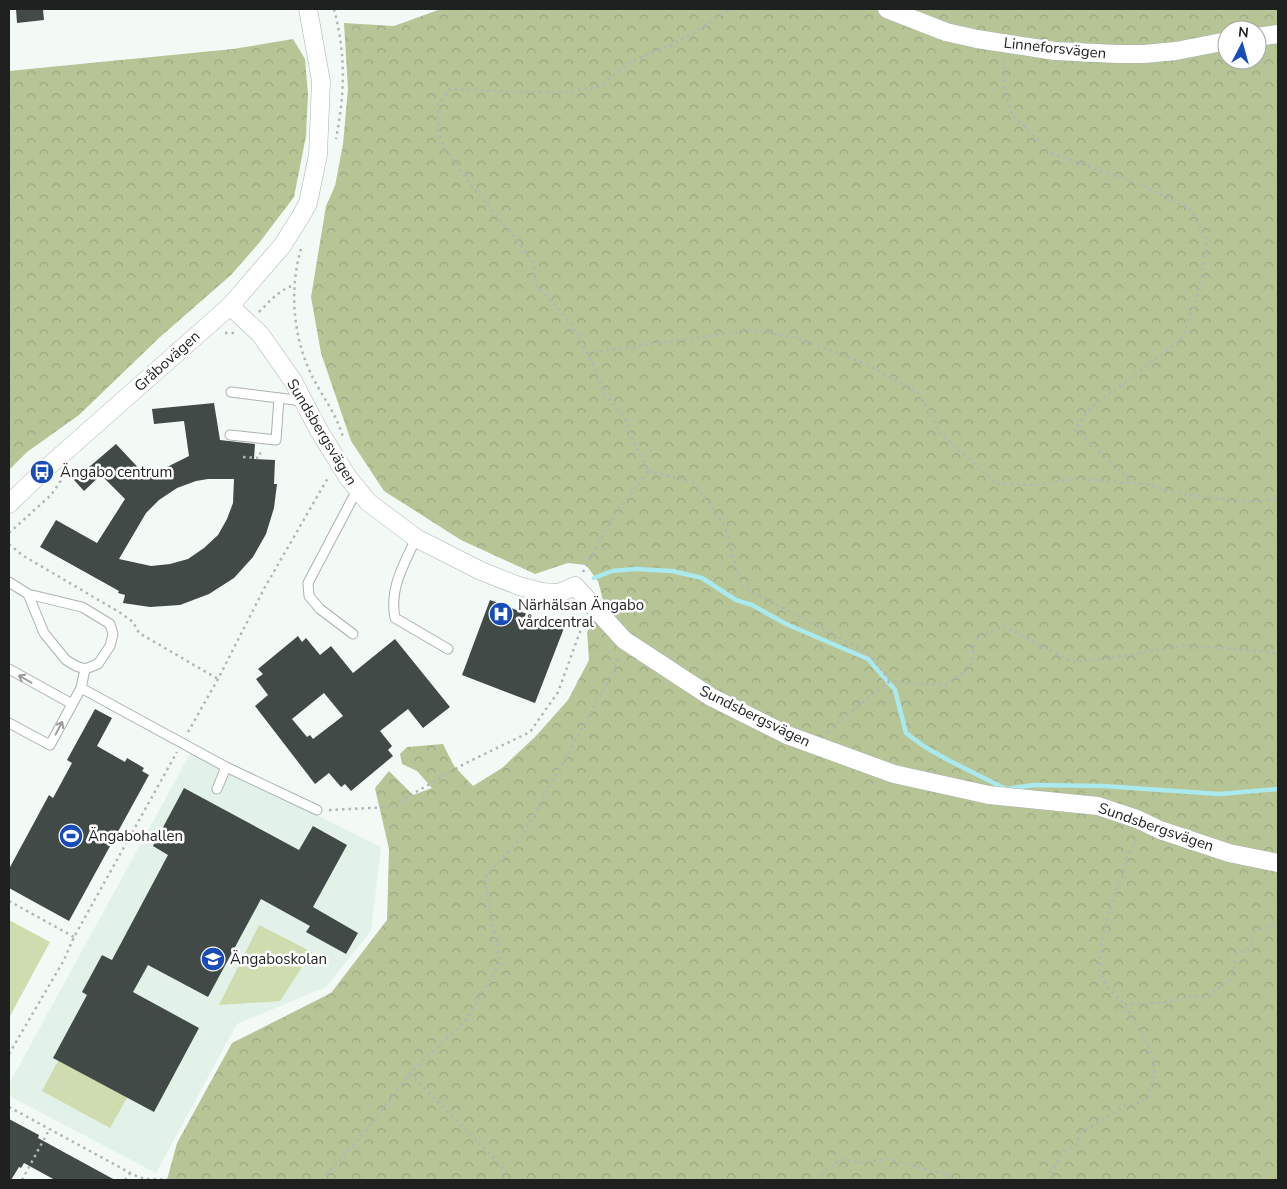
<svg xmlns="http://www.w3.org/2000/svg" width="1287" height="1189" font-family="'Nunito Sans',sans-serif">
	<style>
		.built { fill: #e2f2e9 }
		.forest { fill: url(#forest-crowns); fill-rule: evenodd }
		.park { fill: #cedcaf }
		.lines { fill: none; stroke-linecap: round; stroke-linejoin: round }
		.stream { stroke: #aae9ee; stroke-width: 4.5 }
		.building { fill: #424a48; fill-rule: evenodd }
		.service-casing { stroke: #abb3af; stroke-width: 11 }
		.minor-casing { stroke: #abb3af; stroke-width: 19 }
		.path { stroke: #b1b7b4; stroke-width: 2.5; stroke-dasharray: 2.5 4; stroke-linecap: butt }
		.service { stroke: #fff; stroke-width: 9 }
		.minor { stroke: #fff; stroke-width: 18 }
		.oneway { stroke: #9a9b9a }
		.labels { text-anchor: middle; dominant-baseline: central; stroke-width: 5; stroke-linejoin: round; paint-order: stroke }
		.street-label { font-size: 15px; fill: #1e211f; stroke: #fff }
		.poi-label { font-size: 15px; fill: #1e211f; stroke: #fff; text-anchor: start }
	</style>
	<defs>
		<pattern id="forest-crowns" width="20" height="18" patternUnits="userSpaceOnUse" patternTransform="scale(1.25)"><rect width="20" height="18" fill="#b6c496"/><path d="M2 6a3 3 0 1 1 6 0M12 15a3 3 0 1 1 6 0" fill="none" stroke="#9ca881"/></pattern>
	</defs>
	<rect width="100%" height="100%" fill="#f3faf6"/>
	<path class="built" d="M191,752L381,847L371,931L326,987L237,1024L156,1173L9,1096V1084Z"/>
	<g class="forest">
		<path d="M441,9H1278V1180H167L177,1143L232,1043L331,993L387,920L389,849L375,788L389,771L413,795L432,788L417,771L402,764L400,754L407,747L443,744L454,766L473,786L502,768L535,737L568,700L589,660L587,632L604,604L598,581L586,565L568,563L535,574L461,540L384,491L351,441L321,353L311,297L326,206L335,186L343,144L348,89L344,23L394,26ZM1227,30H1257V60H1227Z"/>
		<path d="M293,39L305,59L308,94L306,136L294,197L259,243L231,275L160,337L79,415L27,452L9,470V71L233,49Z"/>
	</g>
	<g class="park">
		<path d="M9,920L50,942L9,1018Z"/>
		<path d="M259,925L312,952L280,1001L219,1005Z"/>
		<path d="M59,1059L128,1096L110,1128L42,1091Z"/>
	</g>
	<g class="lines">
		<path class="stream" d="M594,578L612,571L635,569L672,571L702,578L736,600L752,605L786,624L868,659L895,690L906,733L925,747L948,760L1006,789L1034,785L1103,786L1220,794L1278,789"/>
	</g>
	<g class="building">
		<path d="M16,9H43L44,20L17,23Z"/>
		<path d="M214,403L220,440L255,444L254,459L275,460L274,484H277L274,508L266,534L253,557L234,578L209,594L180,605L150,607L123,603L125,595L118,593L119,591L40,547L56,520L97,543L125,499L101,475L84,491L74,480L116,444L147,477L189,456L184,421L154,424L152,409ZM208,479H234L233,503L227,519L218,535L204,548L188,559L170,564L151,566L119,559L146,513L159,500L177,488L196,481Z"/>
		<path d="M490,600L564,628L535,703L462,675Z"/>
		<path d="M298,636L302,642L306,638L320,655L331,646L353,673L395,639L450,707L423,728L408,709L380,731L392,746L388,750L393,756L351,791L345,784L341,787L329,773L315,784L255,706L268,695L256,679L263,674L258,669ZM324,693L343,716L313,739L310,735L307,737L292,719Z"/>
		<path d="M95,709L112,718L97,746L125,762L127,758L144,768L142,771L149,775L69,921L9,888V869L49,795L53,798L72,763L67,760Z"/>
		<path d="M184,788L299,850L313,826L347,845L313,907L358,933L346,954L306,932L310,926L261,899L208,997L148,965L133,992L199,1028L154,1112L53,1058L87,995L82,992L102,955L112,960L168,855L153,846Z"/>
		<path d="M9,1119L39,1135L38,1138L115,1180H55L24,1163L21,1168L19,1167L11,1180H9Z"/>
	</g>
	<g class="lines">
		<g class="service-casing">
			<g id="service">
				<path d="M231,392L303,401"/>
				<path d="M230,435L276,440L279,398"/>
				<path d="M416,538C404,565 389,588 395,618L448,649"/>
				<path d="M9,582L28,594L82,607L110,624L113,634L110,646L98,664L85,669L76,666L66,660L44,633L28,594"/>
				<path d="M353,634L320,609L309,596L308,583L357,490"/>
				<path d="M9,669L72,704"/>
				<path d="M81,688L226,767L317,810"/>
				<path d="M9,723L50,745L81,688L85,669"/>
				<path d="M217,789L226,767"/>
			</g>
		</g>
		<g class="minor-casing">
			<g id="minor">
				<path d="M887,9L946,32L977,39L1055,51L1117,54H1144L1176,51L1227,41"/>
				<path d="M1257,37L1278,34"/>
				<path d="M230,306L260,334L293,381L318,429L347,476L368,502L416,538L481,571L519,586L542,592L559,593L575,586L624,640L711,697L787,735L894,774L989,795L1098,806L1137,819L1160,830L1229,853L1278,863"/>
				<path d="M9,504L42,472L230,306L282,246L301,216L308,203L318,155L321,81L308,9"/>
			</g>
		</g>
		<g class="path">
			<path d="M334,9C346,55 345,92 336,139"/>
			<path d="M1005,60L1003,84L1012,114L1053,154L1141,185L1190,209L1207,240L1199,290L1181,340L1089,409L1075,430L1132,482"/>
			<path d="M301,249C289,289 293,338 312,376C322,396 337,415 343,437"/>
			<path d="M259,312C270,301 280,289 295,285"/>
			<path d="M225,333H237"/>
			<path d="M587,353L752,330L797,338L868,365L918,393L942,435L997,484L1034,485L1076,479L1145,484L1183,494L1227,500L1258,502L1278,498"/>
			<path d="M243,457L259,458L261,450"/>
			<path d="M648,471L693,482L724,525L742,586L868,653L890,681"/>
			<path d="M9,533L51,495L66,473"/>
			<path d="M9,544L22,555L119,612L133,622L139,633L218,679"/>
			<path d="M583,572L613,517L648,471L631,436L625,417L605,394L596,372L579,336L565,316L533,281L535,265L517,240L470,184L445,149L438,132V104L450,89L556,93L598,87L632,61L669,46L694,32L730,9"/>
			<path d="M188,732L218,679L265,587L329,476"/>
			<path d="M828,733L843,718L890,681L945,686L969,669L977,637L1004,626L1072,662L1116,657L1186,645L1278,653"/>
			<path d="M329,810L390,807L466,763L530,732L558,692L584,621"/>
			<path d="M9,901L74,937"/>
			<path d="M1125,1005L1168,1002L1193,996L1206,998L1231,979L1237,955L1251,947L1255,931L1278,924"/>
			<path d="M9,1054L64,960L74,937L177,752"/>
			<path d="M410,1074L500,1164L509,1180"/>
			<path d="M9,1107L134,1175L145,1179L184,1180"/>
			<path d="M22,1180L49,1130"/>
			<path d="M125,1180L130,1173"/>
			<path d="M322,1180L364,1133L410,1073L467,1019L500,962L484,878L520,839L564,761L606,685L620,656"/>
			<path d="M817,1180L824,1171L842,1159L860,1163L888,1159L947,1175L957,1180"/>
			<path d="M1049,1180L1061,1154L1077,1144L1080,1133L1109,1116L1123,1106L1137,1103L1148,1098L1155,1069L1148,1045L1125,1005L1106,986L1099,969L1103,935L1117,888L1124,873L1126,858L1135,841V835"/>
		</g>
		<use href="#service" class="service"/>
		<use href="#minor" class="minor"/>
	</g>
	<defs><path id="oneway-shaft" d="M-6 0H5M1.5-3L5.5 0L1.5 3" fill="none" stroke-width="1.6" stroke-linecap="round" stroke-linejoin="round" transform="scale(1.25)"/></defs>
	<g class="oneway">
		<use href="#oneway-shaft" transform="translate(25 679) rotate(-150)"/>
		<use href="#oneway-shaft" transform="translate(59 728) rotate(-62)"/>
	</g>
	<defs>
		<g id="bus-disc" transform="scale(1.25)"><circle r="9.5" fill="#184cb8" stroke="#fff"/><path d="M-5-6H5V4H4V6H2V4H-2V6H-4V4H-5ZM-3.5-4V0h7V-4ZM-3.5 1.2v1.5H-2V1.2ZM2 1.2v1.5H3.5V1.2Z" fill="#fff"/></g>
		<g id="hospital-disc" transform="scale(1.25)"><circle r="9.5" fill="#184cb8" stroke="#fff"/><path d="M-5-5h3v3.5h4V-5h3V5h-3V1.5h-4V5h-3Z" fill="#fff"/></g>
		<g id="stadium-disc" transform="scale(1.25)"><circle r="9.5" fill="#184cb8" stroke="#fff"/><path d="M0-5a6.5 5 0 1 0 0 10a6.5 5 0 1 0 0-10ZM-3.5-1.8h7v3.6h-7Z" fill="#fff"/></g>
		<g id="school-disc" transform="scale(1.25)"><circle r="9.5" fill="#184cb8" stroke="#fff"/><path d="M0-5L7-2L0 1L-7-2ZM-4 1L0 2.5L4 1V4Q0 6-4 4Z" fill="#fff"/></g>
	</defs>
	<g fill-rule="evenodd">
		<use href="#bus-disc" x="42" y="472"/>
		<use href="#hospital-disc" x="501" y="614"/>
		<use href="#stadium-disc" x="71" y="836"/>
		<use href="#school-disc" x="213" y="959"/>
	</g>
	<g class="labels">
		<g class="street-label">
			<text transform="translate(1055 48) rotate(6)">Linneforsvägen</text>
			<text transform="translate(167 361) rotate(-42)">Gråbovägen</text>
			<text transform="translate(322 432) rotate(59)">Sundsbergsvägen</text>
			<text transform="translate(755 716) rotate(26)">Sundsbergsvägen</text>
			<text transform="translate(1156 827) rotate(19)">Sundsbergsvägen</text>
		</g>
		<g class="poi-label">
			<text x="60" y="472">Ängabo centrum</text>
			<text x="518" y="605">Närhälsan Ängabo<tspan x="518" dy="17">vårdcentral</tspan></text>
			<text x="88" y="836">Ängabohallen</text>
			<text x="230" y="959">Ängaboskolan</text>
		</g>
	</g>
	<rect width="1287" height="1189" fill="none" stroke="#1e211f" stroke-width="20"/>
	<g transform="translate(1242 45) rotate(6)"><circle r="24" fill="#ffffff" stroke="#a5a6a5"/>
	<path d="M0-4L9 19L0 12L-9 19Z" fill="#184cb8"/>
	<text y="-8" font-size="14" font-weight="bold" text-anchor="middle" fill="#1e211f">N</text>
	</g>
</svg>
